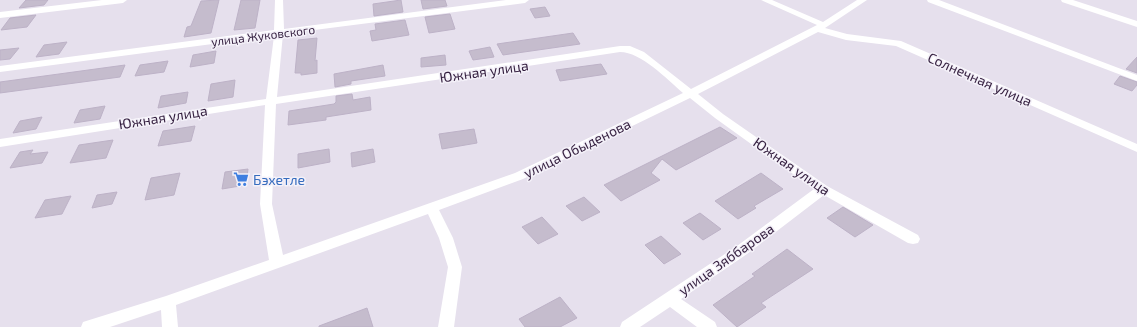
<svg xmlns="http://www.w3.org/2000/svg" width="1137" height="327" font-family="'Exo 2',sans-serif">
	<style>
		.building { fill: #c5bccd; stroke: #bdb2c7 }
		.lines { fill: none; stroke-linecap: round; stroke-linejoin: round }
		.minor { fill: #fff; fill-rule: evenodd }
		.labels { text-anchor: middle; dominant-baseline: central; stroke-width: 3; stroke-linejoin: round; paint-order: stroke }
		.far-street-label { font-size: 12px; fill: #341f3f; stroke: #f4f1f9 }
		.street-label { font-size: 14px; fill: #341f3f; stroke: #f4f1f9 }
		.shop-label { font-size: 14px; fill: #366cbe; stroke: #f4f1f9; text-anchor: start }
	</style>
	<rect width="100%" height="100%" fill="#e6e0ed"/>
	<g class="building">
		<path d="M26,0H48L44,5L19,8Z"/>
		<path d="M219,0L211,33L184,37L187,27L191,26L201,1Z"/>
		<path d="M241,0H260L255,28L234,30Z"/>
		<path d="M401,0L403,12L374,16L373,4Z"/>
		<path d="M421,0H445L447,6L423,9Z"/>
		<path d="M545,7L550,16L535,18L530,9Z"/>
		<path d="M450,14L455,29L429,33L425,17Z"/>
		<path d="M36,15L27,27L1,30L10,18Z"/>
		<path d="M405,20L409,35L372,41L370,31L376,30L375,24Z"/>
		<path d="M573,33L580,44L503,55L497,44Z"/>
		<path d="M317,38L315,61L317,60V73L301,75V73H295L298,40Z"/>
		<path d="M67,42L59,54L36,57L44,45Z"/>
		<path d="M490,47L494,57L473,60L469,51Z"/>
		<path d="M19,48L10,59L0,60V50Z"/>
		<path d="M216,51L214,63L190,67L193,55Z"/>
		<path d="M445,55L446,65L421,67V58Z"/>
		<path d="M1137,57V73L1126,69Z"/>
		<path d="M168,61L164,72L135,76L140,65Z"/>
		<path d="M601,64L607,74L560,81L556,70Z"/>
		<path d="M125,65L120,77L0,93V82Z"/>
		<path d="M383,65L385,76L351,81V84L335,87L334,74Z"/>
		<path d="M1120,76L1137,82V85L1132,91L1114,84Z"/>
		<path d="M235,80L233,97L208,101L211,84Z"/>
		<path d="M188,92L186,103L158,108L161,96Z"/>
		<path d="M352,94L353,100L370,97L371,110L326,117V120L288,125L289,111L334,104L336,102V96Z"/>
		<path d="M105,106L100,119L74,123L80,110Z"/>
		<path d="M42,117L36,129L13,133L20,121Z"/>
		<path d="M195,126L191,141L158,146L163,131Z"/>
		<path d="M720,127L737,138L676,170L662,159L651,173L660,180L621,201L604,185Z"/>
		<path d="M474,129L477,143L442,149L439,134Z"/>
		<path d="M113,140L106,158L70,163L79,145Z"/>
		<path d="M329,149L330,162L298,168V154Z"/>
		<path d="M373,149L375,162L352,167L351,153Z"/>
		<path d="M33,150L30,154L48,152L42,163L10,168L20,152Z"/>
		<path d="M248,169L246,185L222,189L225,172Z"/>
		<path d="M180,173L174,195L145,200L151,178Z"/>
		<path d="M761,173L783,189L754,206L756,208L738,219L715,201Z"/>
		<path d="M117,192L112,204L92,208L97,195Z"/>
		<path d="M71,196L62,214L35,218L45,200Z"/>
		<path d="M584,197L600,212L582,221L566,206Z"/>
		<path d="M843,207L873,225L855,237L827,218Z"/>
		<path d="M700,213L721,229L703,240L683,223Z"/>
		<path d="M542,217L558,234L538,244L522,227Z"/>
		<path d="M661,236L681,254L664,264L645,245Z"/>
		<path d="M787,249L813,269L761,303L766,307L737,327L713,305L755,276L752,274Z"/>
		<path d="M560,297L577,318L560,327H525L519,319Z"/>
		<path d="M367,308L373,327H319V326Z"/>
	</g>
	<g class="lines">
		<g class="minor">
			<path d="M102,0H127L123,3L0,18V12Z"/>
			<path d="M275,0H283L284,29L506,0H529L525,3L283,34L277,97L620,46H630L644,52L691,89L817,25L761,0H772L823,22L857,0H867L825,28L847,34L901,41L1137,144V152L896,46L846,40L818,32L698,94L723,114L827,186L918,235L920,239L918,243L913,244L908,243L824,195L747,254L681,299L715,322L717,327H697L670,307L640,327H620L622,322L737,246L814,189L715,118L690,98L523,179L439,210L453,238L462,267L454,327H438L448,267L439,238L428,214L176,305L178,327H162L161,310L110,327H81L83,322L166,296L269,260L260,204L265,105L0,147V139L266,99L274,36L0,72V66L274,30ZM620,52C641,52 667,79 683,93L515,173L283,255L272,204L276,104Z"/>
			<path d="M927,0H939L1137,75V81L928,2Z"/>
			<path d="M1061,0H1073L1137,21V27L1062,2Z"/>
		</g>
	</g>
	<defs>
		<g id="supermarket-bare" transform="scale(1.2)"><path d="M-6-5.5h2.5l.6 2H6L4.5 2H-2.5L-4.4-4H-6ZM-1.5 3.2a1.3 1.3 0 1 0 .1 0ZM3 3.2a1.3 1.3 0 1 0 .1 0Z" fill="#3f7fe0" stroke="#f4f1f9" stroke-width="2.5" paint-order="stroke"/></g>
	</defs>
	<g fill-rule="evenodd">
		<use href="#supermarket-bare" x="241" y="179"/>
	</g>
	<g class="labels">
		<g class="far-street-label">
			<text transform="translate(263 35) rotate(-7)">улица Жуковского</text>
		</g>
		<g class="street-label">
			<text transform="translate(484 71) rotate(-8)">Южная улица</text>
			<text transform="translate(980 79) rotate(24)">Солнечная улица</text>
			<text transform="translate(163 117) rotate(-9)">Южная улица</text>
			<text transform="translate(577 148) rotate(-26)">улица Обыденова</text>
			<text transform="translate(792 166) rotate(35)">Южная улица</text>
			<text transform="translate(726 259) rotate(-35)">улица Зяббарова</text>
		</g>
		<g class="shop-label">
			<text x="253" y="179">Бэхетле</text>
		</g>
	</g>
</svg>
